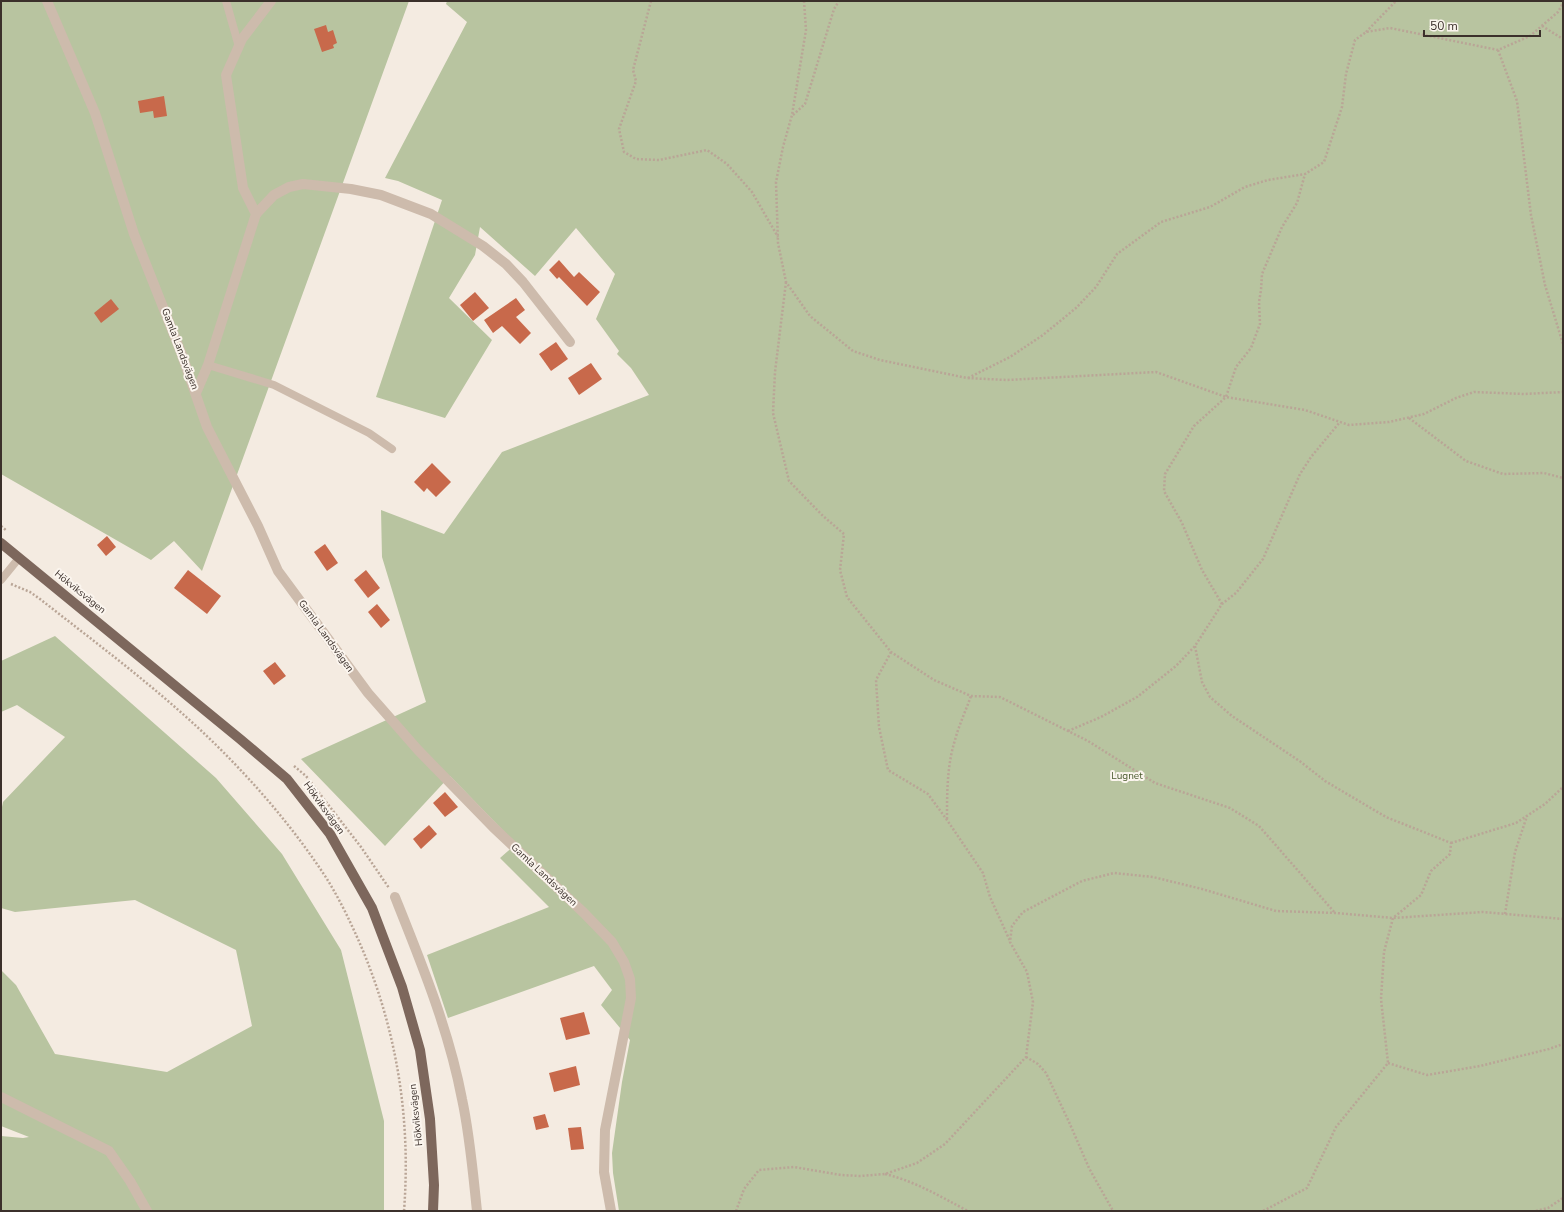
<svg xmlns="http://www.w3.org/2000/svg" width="1564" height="1212" font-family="'Nunito Sans',sans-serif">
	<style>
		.green { fill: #b8c4a0 }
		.building { fill: #c8694b }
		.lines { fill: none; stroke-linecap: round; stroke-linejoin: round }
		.path { stroke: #b9a596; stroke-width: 2.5; stroke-dasharray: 2 2; stroke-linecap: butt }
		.service { stroke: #cdbbac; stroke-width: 8 }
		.minor { stroke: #cdbbac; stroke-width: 10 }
		.primary { stroke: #7d675c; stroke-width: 10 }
		.labels { text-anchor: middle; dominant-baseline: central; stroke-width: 4; stroke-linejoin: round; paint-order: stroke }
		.street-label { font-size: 10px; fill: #3b302b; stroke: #fbf5ee }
		.park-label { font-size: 10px; fill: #4a5a2e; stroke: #fbf5ee }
	</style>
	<rect width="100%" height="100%" fill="#f4ebe1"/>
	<g class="green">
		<path d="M1,1H409L202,571L174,541L151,560L1,474Z"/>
		<path d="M447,1H1563V1211H619L613,1173L612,1153L622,1082L630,1040L601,1005L612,990L594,966L448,1018L427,955L549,907L500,858L516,844L450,776L385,846L301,759L426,702L382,557L381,510L444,534L502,452L649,395L631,368L617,354L619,351L596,319L615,274L576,228L535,276L480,227L475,255L449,298L492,340L445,418L376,397L442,200L398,181L385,178L467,22L446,4Z"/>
		<path d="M55,636L216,778L282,854L341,950L384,1121V1211H1V1136L23,1138L29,1137L1,1126V970L16,985L55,1054L167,1072L252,1026L236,950L135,900L15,912L1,908V812L3,802L65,737L17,705L1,712V661Z"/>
	</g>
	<g class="building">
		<path d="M326,25L328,32L333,30L337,43L333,45L334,48L322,52L314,29Z"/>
		<path d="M164,96L167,116L154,118L153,111L140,113L138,101Z"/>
		<path d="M559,260L574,277L579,272L600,292L587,306L559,277L557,279L549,270Z"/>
		<path d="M475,292L489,308L473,321L460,305Z"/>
		<path d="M516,298L525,310L516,317L531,333L520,344L502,326L493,333L484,320Z"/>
		<path d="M111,299L119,309L101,323L94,313Z"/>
		<path d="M556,342L568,359L551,371L539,354Z"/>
		<path d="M591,363L602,379L579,395L568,378Z"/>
		<path d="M432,463L451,482L436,497L427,488L424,492L414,482Z"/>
		<path d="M107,536L116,547L106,556L97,545Z"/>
		<path d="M325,544L338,563L327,571L314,552Z"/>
		<path d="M188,570L221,596L207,614L174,588Z"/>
		<path d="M366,570L380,588L368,598L354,580Z"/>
		<path d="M377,604L390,620L381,628L368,612Z"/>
		<path d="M275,662L286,676L274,685L263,671Z"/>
		<path d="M445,792L458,807L445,817L433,803Z"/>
		<path d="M429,825L437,834L421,849L413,839Z"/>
		<path d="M584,1012L590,1034L566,1040L560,1018Z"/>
		<path d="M576,1066L580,1085L554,1092L549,1073Z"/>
		<path d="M545,1114L549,1127L536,1130L533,1117Z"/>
		<path d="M581,1127L584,1149L571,1150L568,1128Z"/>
	</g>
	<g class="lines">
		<g class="path">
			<path d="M651,1L633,70L636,81L619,129L624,152L636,159L659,160L707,150L727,164L752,192L778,237"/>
			<path d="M804,1L806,30L792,115L783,147L776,182L778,243L786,282L810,316L853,351L880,360L967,378L1007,380L1156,372L1226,397L1305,410L1349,425L1389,422L1424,414L1456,398L1474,392L1524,394L1563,392"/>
			<path d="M1542,26L1563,39"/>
			<path d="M1366,32L1396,1"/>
			<path d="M1498,50L1517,101L1531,215L1545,285L1563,344"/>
			<path d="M793,115L805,104L834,9L839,1"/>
			<path d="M786,282L775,372L773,413L789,481L823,516L844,534L840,570L847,597L891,652L934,680L971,696L1000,697L1088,741L1155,783L1230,808L1259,826L1335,913"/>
			<path d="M968,378L1010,357L1043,335L1076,308L1096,287L1117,254L1161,222L1210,207L1245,187L1268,180L1305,174L1324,162L1342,107L1346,74L1355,40L1366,32L1390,28L1498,50L1530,36L1558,12L1563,3"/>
			<path d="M1409,418L1466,461L1503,474L1544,473L1563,478"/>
			<path d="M1,526L7,531"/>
			<path d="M11,584L30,592L40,599C105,650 173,700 230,759C266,796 299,836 327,879C340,900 351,923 361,946C397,1031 411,1119 404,1211"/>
			<path d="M1222,604L1202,570L1182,523L1164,491L1165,474L1194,426L1226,397L1236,367L1251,348L1260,324L1259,302L1261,290L1262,274L1282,227L1297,203L1305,174"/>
			<path d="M1195,646L1202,682L1210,697L1232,716L1301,762L1325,781L1386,817L1451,843L1450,854L1431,871L1421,895L1393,918L1384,952L1381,999L1388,1063L1336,1127L1307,1188L1263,1211"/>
			<path d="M891,652L876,680L879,727L888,770L928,794L947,820L983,873L990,897L1010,941"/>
			<path d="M1068,731L1101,717L1137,697L1176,666L1195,646L1222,604L1236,593L1263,559L1300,474L1311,457L1340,422"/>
			<path d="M294,766L306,776L361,847L389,888"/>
			<path d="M947,819C947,793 947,765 955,740C959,725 966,710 971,696"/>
			<path d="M1451,843L1516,823L1545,804L1563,787"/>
			<path d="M1505,914L1515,852L1527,816"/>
			<path d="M1026,1057L1038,1064L1046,1073L1069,1122L1089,1168L1113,1211"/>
			<path d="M1388,1063L1427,1075L1480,1066L1549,1049L1563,1044"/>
			<path d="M885,1174C917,1182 939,1196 968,1211"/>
			<path d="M736,1211L744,1189L759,1170L794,1167L841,1175L860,1176L885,1174L917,1163L945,1144L1026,1057L1033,1002L1027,972L1010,942L1012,926L1023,912L1082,881L1114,873L1153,877L1202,889L1276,911L1336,913L1393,918L1483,912L1563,919"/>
			<path d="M1536,1211L1548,1208L1563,1198"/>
		</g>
		<g class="service">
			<path d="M226,1L239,47"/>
			<path d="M208,365L274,385L369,433L392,449"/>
			<path d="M1,580L19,558"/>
		</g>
		<g class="minor">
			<path d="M47,1L95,113L134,234L182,355L207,427L258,526L278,571L368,693L418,750L493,827L584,913L612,942L624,962L630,979L631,998L605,1130L604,1172L611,1211"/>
			<path d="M256,214L274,195L289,187L303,184L351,189L381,195L431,214L483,246L506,264L523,282L570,342"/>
			<path d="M196,393L208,365L256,214L243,188L226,75L242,39L271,1"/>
			<path d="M395,897C421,962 449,1030 462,1099C470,1136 473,1174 477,1211"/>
			<path d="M1,1097L109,1151L130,1181L147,1211"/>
		</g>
		<path class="primary" d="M1,543L240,739L287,779L330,834L372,908L402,987L420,1050L430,1119L434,1185L433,1211"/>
	</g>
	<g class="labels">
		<g class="street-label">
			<text transform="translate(180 349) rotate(69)">Gamla Landsvägen</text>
			<text transform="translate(80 592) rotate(39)">Hökviksvägen</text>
			<text transform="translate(326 636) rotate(54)">Gamla Landsvägen</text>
			<text transform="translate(324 808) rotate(54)">Hökviksvägen</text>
			<text transform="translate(544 875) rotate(43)">Gamla Landsvägen</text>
			<text transform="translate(416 1115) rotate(-96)">Hökviksvägen</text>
		</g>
		<g class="park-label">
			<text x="1127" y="776">Lugnet</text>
		</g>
	</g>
	<rect width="1564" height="1212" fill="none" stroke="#3b302b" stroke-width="4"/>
	<path d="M1424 30v6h116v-6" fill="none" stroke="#3b302b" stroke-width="2"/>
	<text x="1430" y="30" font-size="12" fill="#3b302b" stroke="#fbf5ee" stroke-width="3" paint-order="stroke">50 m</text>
</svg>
